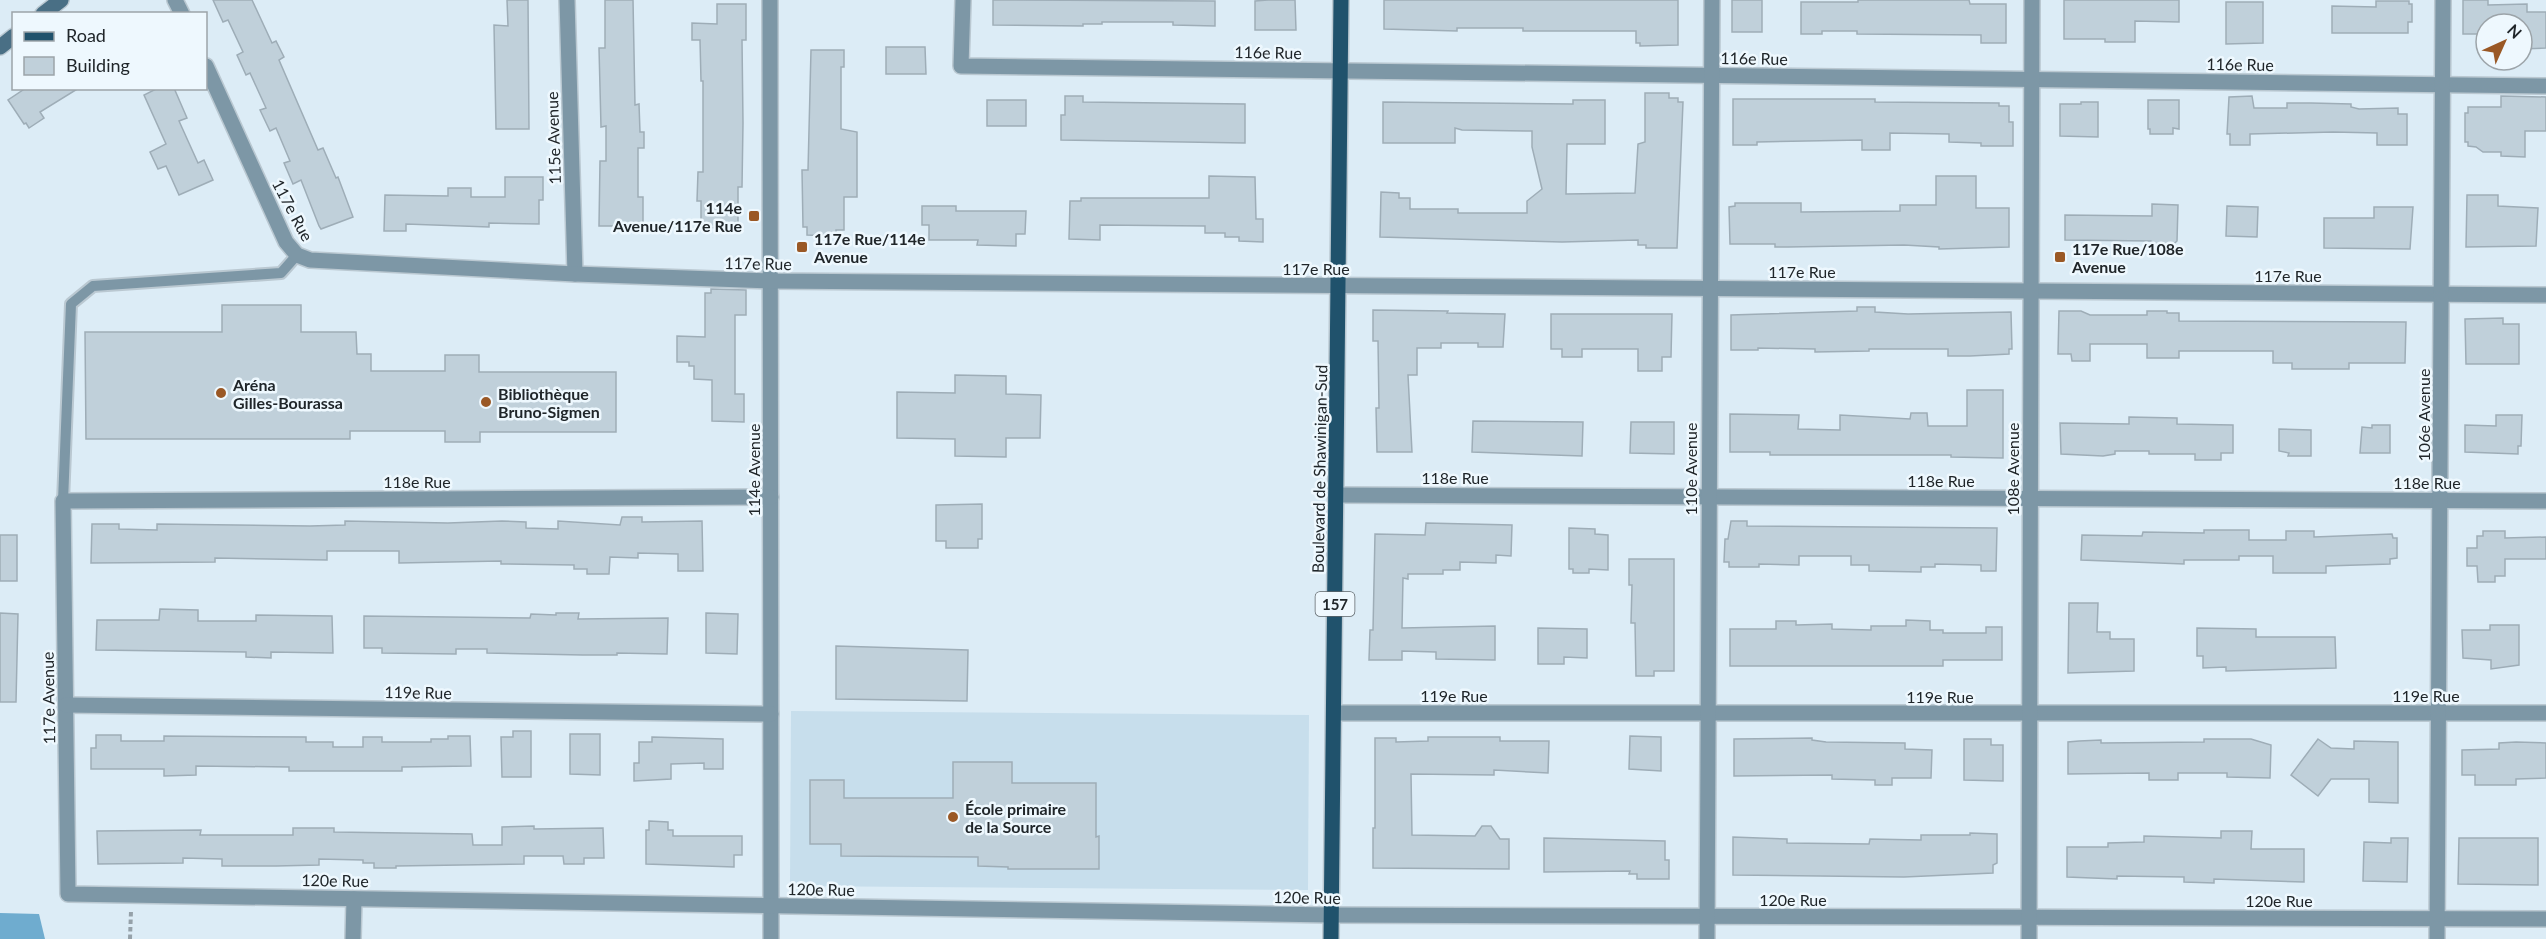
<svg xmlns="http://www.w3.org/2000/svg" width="2546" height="939" font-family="Lato,sans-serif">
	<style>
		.built { fill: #c7deec }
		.forest { fill: #6faccf }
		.building { fill: #c0d0da; stroke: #9eadb7; stroke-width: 1.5 }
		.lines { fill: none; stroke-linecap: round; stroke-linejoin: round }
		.lane-casing { stroke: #bac8d1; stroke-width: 14 }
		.street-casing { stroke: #bac8d1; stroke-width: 18 }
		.secondary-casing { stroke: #bac8d1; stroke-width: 18 }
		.primary-casing { stroke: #bac8d1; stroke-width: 18 }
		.path { stroke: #95a1a9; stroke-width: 4; stroke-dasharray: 4.5 3; stroke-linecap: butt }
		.lane { stroke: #7d97a6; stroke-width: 10 }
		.street { stroke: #7d97a6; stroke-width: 15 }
		.secondary { stroke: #496f85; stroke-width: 15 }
		.primary { stroke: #20526c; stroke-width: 15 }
		.poi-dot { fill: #9a5825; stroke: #eef8fe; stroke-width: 2 }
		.labels { text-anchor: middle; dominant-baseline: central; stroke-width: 5; stroke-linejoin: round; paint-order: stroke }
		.shield { fill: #eef8fe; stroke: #5e656a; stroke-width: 1.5 }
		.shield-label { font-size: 15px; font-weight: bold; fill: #20262a }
		.street-label { font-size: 16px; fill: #20262a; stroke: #eef8fe }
		.poi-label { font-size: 16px; font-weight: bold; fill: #20262a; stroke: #eef8fe; text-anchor: start }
	</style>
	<rect width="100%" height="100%" fill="#dcecf6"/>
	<path class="built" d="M791,711L1309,715L1308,890L790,886Z"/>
	<path class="forest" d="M0,913L39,914L45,939H0Z"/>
	<g class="building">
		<path d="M213,0H252L272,43L276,41L284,57L279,60L318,150L323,148L336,178L338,177L353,217L321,229L319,226L301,180L293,184L284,163L290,161L276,128L270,131L260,110L266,108L250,73L246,75L237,55L243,52L228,20L223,22Z"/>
		<path d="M507,0H528L529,129H496L494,25L508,26Z"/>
		<path d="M605,0H633L635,105L639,104L640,132H644V148H638V197H643V226H599L600,161H606V126L601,127L599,48H605Z"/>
		<path d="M993,0L1215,1V26L1173,25V22H1102V24H1083V26L993,25Z"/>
		<path d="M1268,0H1295L1296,30H1255V1Z"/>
		<path d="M1384,0H1678V45L1640,46V43H1636V31H1523V28H1457V31L1384,29Z"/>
		<rect x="1732" y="0" width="30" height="32"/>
		<path d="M1858,0H1969L1970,4H2006V43H1981V35L1857,34V31H1822V34H1801V2H1858Z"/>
		<path d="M2064,0H2179V22L2135,21V42H2105V39H2064Z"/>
		<path d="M2463,0H2488V5L2527,4V12H2546V48L2522,49V24H2486V34H2463Z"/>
		<path d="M2376,1H2409V4H2412V22H2408V33H2332V6L2376,7Z"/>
		<path d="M2226,2H2263V43L2226,44Z"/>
		<path d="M717,4H746V40H742L743,123L742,187H738V227L701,228V201H697L698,172H703V81H701L700,40H692V23L717,24Z"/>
		<path d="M886,47H925L926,74H886Z"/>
		<path d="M811,50H844V67H841V129L857,132V197H844V230H836V236L807,235V227H803L802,170H808Z"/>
		<path d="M26,88H79L40,112L44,118L29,128L26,123L24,124L8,100Z"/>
		<path d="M158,88H174L187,118L179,121L198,163L204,160L213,180L179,195L166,166L158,169L150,152L166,144L144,95Z"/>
		<path d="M1645,93H1669V98H1678V102H1683L1677,248H1646V245H1638V240L1562,242L1380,237L1381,192L1399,193V198H1410V209H1458V213H1527V201L1542,189L1532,147V131L1462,130L1455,128V143H1383V102L1573,104V100H1605V144H1567L1566,194L1635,193L1638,144L1645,142Z"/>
		<path d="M1065,96H1083V102L1245,104V143L1061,140V115H1065Z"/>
		<path d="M2252,96L2254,108H2287V103H2311L2351,104V107L2359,109L2398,108V114H2407V145H2377V133L2333,132L2250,134V145H2230V134H2227L2229,97Z"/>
		<path d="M2501,96L2546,97V131H2525V157L2501,156V152H2483L2476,147L2468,146V142H2465V113H2468V107H2501Z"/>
		<path d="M1733,99H1875V102L1999,103V106H2009V122H2013V146H1981V143L1949,142V134L1890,133V150H1862V140L1757,142V145H1733Z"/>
		<rect x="987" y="100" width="39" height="26"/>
		<path d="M2148,100H2179V129L2173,128V134H2150V129H2148Z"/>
		<path d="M2081,102H2098V137L2060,136V104H2081Z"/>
		<path d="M1209,176L1255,177L1256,219H1263V242L1239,241V237H1225V233H1205V226L1100,225V240L1069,239L1070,201H1081V198H1209Z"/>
		<path d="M1936,176H1976V208H2009V247L1939,249V247L1904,245L1788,247H1775V244H1730L1729,207L1735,206V203H1801V212L1900,211V205H1936Z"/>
		<path d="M505,177H543V200H539V224L489,223V227L406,224V231H384L385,195L448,196V188H471V197H505Z"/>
		<path d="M2467,195H2498V206L2538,208L2536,246L2466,247Z"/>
		<path d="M2152,204L2178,205L2177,241L2162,255L2151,241L2065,240V215L2152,216Z"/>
		<path d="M922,206H956V211H1026L1025,234H1016V246L977,245L978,240H929V225H922Z"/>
		<path d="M2227,206L2258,207L2257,237L2226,236Z"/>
		<path d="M2374,207H2413L2410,249L2324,248V218H2374Z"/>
		<path d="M711,289L746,290V315H735V394H744V422L712,421V380L694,379V366H689V362H677V336L705,337V293H711Z"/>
		<path d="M222,305H301V332H356L357,354H371V371H445V355H479V372H616V432H480V442H445V431H350V439H86L85,332H222Z"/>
		<path d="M1857,307H1875V312L1908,314L2011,312L2012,349H2009V354L1970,356H1948V349H1869V351L1815,352V349L1758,348V350H1731V315L1857,311Z"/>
		<path d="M1373,310L1448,311L1447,313L1505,314L1503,347H1478V343H1441V348H1417V375H1408L1412,452H1377L1376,408H1379L1378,341H1373Z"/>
		<path d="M2059,311H2081L2090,315H2147V311H2167V313H2179V321L2406,322L2405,363H2349V369H2292V363H2273V351H2179V358H2147V344H2090V361H2072L2071,354H2058Z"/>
		<path d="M1551,314H1672L1671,357H1662V371H1638V349H1582V357H1562V349H1551Z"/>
		<path d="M2503,318V324H2519V364H2466L2465,319Z"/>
		<path d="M955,375L1006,376V394L1041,395L1040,438H1006V457L955,456V439L897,438V392L955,393Z"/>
		<path d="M1967,390H2003V458L1951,457V455H1770V452H1730V414L1799,415L1798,429L1840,430V415L1910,419L1911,413H1927L1928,426H1967Z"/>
		<path d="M2496,415H2522L2521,446H2518V454L2465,452V425L2496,426Z"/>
		<path d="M2129,417L2177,418V424L2233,425V453H2221V460H2195V454H2149V451H2115V454L2103,456L2061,454L2060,423L2129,424Z"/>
		<path d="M1473,421L1583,422L1582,456L1472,452Z"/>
		<path d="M1631,422H1674V454L1630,453Z"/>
		<path d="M2372,425H2390V453H2360L2362,427L2372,428Z"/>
		<path d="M2279,429L2311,430V456H2288L2289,453L2279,451Z"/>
		<path d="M982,504V539H978V548H946V541H936V505Z"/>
		<path d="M622,517H642V522L702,521L703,571H678V554L638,553V558L610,557L609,574H587V569H574V565L501,564V561L399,563V551H327V560L215,558V562L91,563L92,524H119V529L157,530V524L310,526L345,525V521L448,523L502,521L526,522V528L558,529V521L620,525Z"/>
		<path d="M1731,521H1747V526L1997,528L1996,571H1981V565L1935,564V567H1921V572L1869,571V565H1851V556H1799V565L1759,564V567H1729V562H1724L1725,539H1728Z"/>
		<path d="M1426,523L1512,525L1511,556L1496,555V563L1460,562V570H1443V574H1408V579L1403,578L1402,628L1495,626V660L1436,659V652L1402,651V660H1369L1370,630H1373L1375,534L1425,535Z"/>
		<path d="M1569,528L1595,529V534L1608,535V570L1589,569V573H1573V569H1569Z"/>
		<path d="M2204,530H2249V540H2286V531H2314V537L2392,534L2393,538H2397V558L2390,559V564L2326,566V573H2273V556H2239V560H2184V564L2081,560L2082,535L2142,536L2143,532L2204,533Z"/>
		<path d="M2483,531H2505V538L2546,537V559H2505V576H2495V582H2478L2477,566H2467V548H2477V536H2483Z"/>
		<rect x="0" y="535" width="17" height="46"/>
		<path d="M1629,559H1674V671H1654V676H1636L1635,623H1631L1632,585H1629Z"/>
		<path d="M2069,603H2098L2097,632H2110V639H2134V671L2068,673Z"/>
		<path d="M160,609L198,610V621H256V615L332,616L333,653L271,652V658L246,657V652L96,650L97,620H159Z"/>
		<path d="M0,613L18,614L16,702H0Z"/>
		<path d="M556,613H579L578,619L668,618L667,654L617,653V655H583L487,653V649H456V654L382,653V648H364V616L530,618L531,614L556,615Z"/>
		<path d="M706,613L738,614L737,654L706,653Z"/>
		<path d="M1906,620L1930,621V630H1943V633H1986V627H2002V660H1943V666H1730V629H1776V621H1796V625L1832,624V629L1871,630V626H1906Z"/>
		<path d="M2490,625H2519V665L2491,669V660L2463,658L2462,630H2490Z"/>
		<path d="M1538,628L1587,629V658L1564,657V664H1538Z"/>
		<path d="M2197,628L2256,629V637H2335L2336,668L2226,671V667L2203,668V656H2197Z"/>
		<path d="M836,646L968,650L967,701L836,699Z"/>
		<path d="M513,731H531V777H502L501,737H513Z"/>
		<path d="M570,734H600V775L570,774Z"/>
		<path d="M96,735H121V741H164V736L306,737V742H333V747H363V737H382V742H431V739H448V736H470L471,766L402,767V771H289V767L196,766V775L164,776V769H91V748H96Z"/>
		<path d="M1630,736L1661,737V771L1629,769Z"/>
		<path d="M652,737L723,739V769H704V763L671,764V779L634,781V763H639V742H652Z"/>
		<path d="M1428,737H1500V741H1549L1548,773L1494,770V775L1411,774L1412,835L1475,836L1482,826H1491L1500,839H1509V869L1373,868V828H1375V738H1396V742L1428,741Z"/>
		<path d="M1812,738V740L1826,742L1905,743V749L1932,750L1931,778H1892V785H1875V780L1832,779V775L1734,776V739Z"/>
		<path d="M1964,739H1991V745H2003V781L1964,780Z"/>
		<path d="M2204,739H2251L2271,745L2270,778L2227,777V773H2178V780H2149V773L2068,774V742L2079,741L2101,740V743L2204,742Z"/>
		<path d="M2318,739L2331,748L2354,749V741L2398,742V803L2369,802V779H2331L2318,796L2291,775Z"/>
		<path d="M2516,742L2546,743V778L2516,779V785H2475V775H2462V750L2499,749V743Z"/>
		<path d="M953,762H1012V783H1096V837L1099,836V869H1008V867L978,866V857L841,856V844H810V780H844V798H953Z"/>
		<path d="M649,821L668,822V830H673V836H742V855H734V867L646,864V830H649Z"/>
		<path d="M534,826V829L603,828L604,858H584V864H564L563,856H524V864L396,866V868H374V863H363V860L319,859V865L276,866H222V859L183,858V863L98,864L97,831L201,830L200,835H293V828H334V832L472,834L473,845H502V827Z"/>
		<path d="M2221,831H2252L2251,849H2304V882L2214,879V883L2184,882V877L2117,876V879L2067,877V847H2108V843L2144,842V836L2221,838Z"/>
		<path d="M1970,833L1997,834V863L1993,865V873L1904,877L1733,875V837L1787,839V843L1869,844L1870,839L1921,840V835H1970Z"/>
		<path d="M1544,838L1665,841V860H1669V879H1637V874H1629L1630,871L1544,872Z"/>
		<path d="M2391,838H2408L2407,882L2363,881L2364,842L2391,843Z"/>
		<path d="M2459,838H2538V885L2458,884Z"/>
	</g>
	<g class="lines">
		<g class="lane-casing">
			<path id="lane" d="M63,501L71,304L93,286L281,273L297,255"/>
		</g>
		<g class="street-casing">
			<g id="street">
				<path d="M175,0L182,14"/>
				<path d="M567,0L575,274"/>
				<path d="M770,0L771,939"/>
				<path d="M963,0L961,66L2546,86"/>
				<path d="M206,66L286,242L297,255L310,260L575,274L771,281L2546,295"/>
				<path d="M1336,495L2546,501"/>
				<path d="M771,497L63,501L68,894L1331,915L2546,919"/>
				<path d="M66,705L771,714"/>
				<path d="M1334,713H2546"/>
				<path d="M353,939L354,899"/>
				<path d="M1707,939L1712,0"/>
				<path d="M2029,939L2032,0"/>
				<path d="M2437,939L2443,0"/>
			</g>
		</g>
		<g class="secondary-casing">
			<g id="secondary">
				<path d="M43,14L61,0"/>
				<path d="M0,47L14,36"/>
			</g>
		</g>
		<g class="primary-casing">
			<path id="primary" d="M1331,939L1341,0"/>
		</g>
		<path class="path" d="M130,939L131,911"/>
		<use href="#lane" class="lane"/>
		<use href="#street" class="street"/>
		<use href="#secondary" class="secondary"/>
		<use href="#primary" class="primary"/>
	</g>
	<g class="poi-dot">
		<rect x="748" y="210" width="12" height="12" rx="3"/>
		<rect x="796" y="241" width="12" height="12" rx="3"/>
		<rect x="2054" y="251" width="12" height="12" rx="3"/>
		<circle cx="221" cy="393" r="6"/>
		<circle cx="486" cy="402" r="6"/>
		<circle cx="953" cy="817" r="6"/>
	</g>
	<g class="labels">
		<rect class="shield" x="1315.5" y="592" width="39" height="24" rx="4.5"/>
		<g class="shield-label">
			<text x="1335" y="604">157</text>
		</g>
		<g class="street-label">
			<text transform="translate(1268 52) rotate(1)">116e Rue</text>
			<text transform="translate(1754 58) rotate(1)">116e Rue</text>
			<text transform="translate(2240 64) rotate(1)">116e Rue</text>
			<text transform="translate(553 138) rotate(-92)">115e Avenue</text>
			<text transform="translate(293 210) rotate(62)">117e Rue</text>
			<text transform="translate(758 263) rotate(1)">117e Rue</text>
			<text x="1316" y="268">117e Rue</text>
			<text x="1802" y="271">117e Rue</text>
			<text x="2288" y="275">117e Rue</text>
			<text transform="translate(2423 415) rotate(-90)">106e Avenue</text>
			<text transform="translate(1319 469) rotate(-89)">Boulevard de Shawinigan-Sud</text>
			<text transform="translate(1690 469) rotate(-90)">110e Avenue</text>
			<text transform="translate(2012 469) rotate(-90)">108e Avenue</text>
			<text transform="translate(753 470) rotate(-90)">114e Avenue</text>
			<text x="1455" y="477">118e Rue</text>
			<text x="1941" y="480">118e Rue</text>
			<text x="417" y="481">118e Rue</text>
			<text x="2427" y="482">118e Rue</text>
			<text transform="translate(418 692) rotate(1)">119e Rue</text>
			<text x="1454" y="695">119e Rue</text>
			<text x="2426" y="695">119e Rue</text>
			<text x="1940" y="696">119e Rue</text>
			<text transform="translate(48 698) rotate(-91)">117e Avenue</text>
			<text transform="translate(335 880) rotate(1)">120e Rue</text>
			<text transform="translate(821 889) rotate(1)">120e Rue</text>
			<text transform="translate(1307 897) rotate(1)">120e Rue</text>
			<text x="1793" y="899">120e Rue</text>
			<text x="2279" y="900">120e Rue</text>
		</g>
		<g class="poi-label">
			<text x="742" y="207" text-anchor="end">114e<tspan x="742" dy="18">Avenue/117e Rue</tspan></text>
			<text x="814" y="238">117e Rue/114e<tspan x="814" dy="18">Avenue</tspan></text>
			<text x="2072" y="248">117e Rue/108e<tspan x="2072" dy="18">Avenue</tspan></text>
			<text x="233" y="384">Aréna<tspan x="233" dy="18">Gilles-Bourassa</tspan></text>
			<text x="498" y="393">Bibliothèque<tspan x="498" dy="18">Bruno-Sigmen</tspan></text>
			<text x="965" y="808">École primaire<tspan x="965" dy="18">de la Source</tspan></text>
		</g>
	</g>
	<rect x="12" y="12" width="195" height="78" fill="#eef8fe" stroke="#9ca4a9" stroke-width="1.5"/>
	<rect x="24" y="32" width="30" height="9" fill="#20526c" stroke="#9ca4a9" stroke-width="1.5"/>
	<text x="66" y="42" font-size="18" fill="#20262a">Road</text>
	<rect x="24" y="57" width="30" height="18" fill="#c0d0da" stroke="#9ca4a9" stroke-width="1.5"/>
	<text x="66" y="72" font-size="18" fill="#20262a">Building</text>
	<g transform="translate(2504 42) rotate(45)"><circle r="28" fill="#eef8fe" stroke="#9ca4a9" stroke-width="1.5"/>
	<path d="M0-4.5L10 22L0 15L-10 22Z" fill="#9a5825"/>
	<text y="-9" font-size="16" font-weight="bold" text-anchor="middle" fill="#20262a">N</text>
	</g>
</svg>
